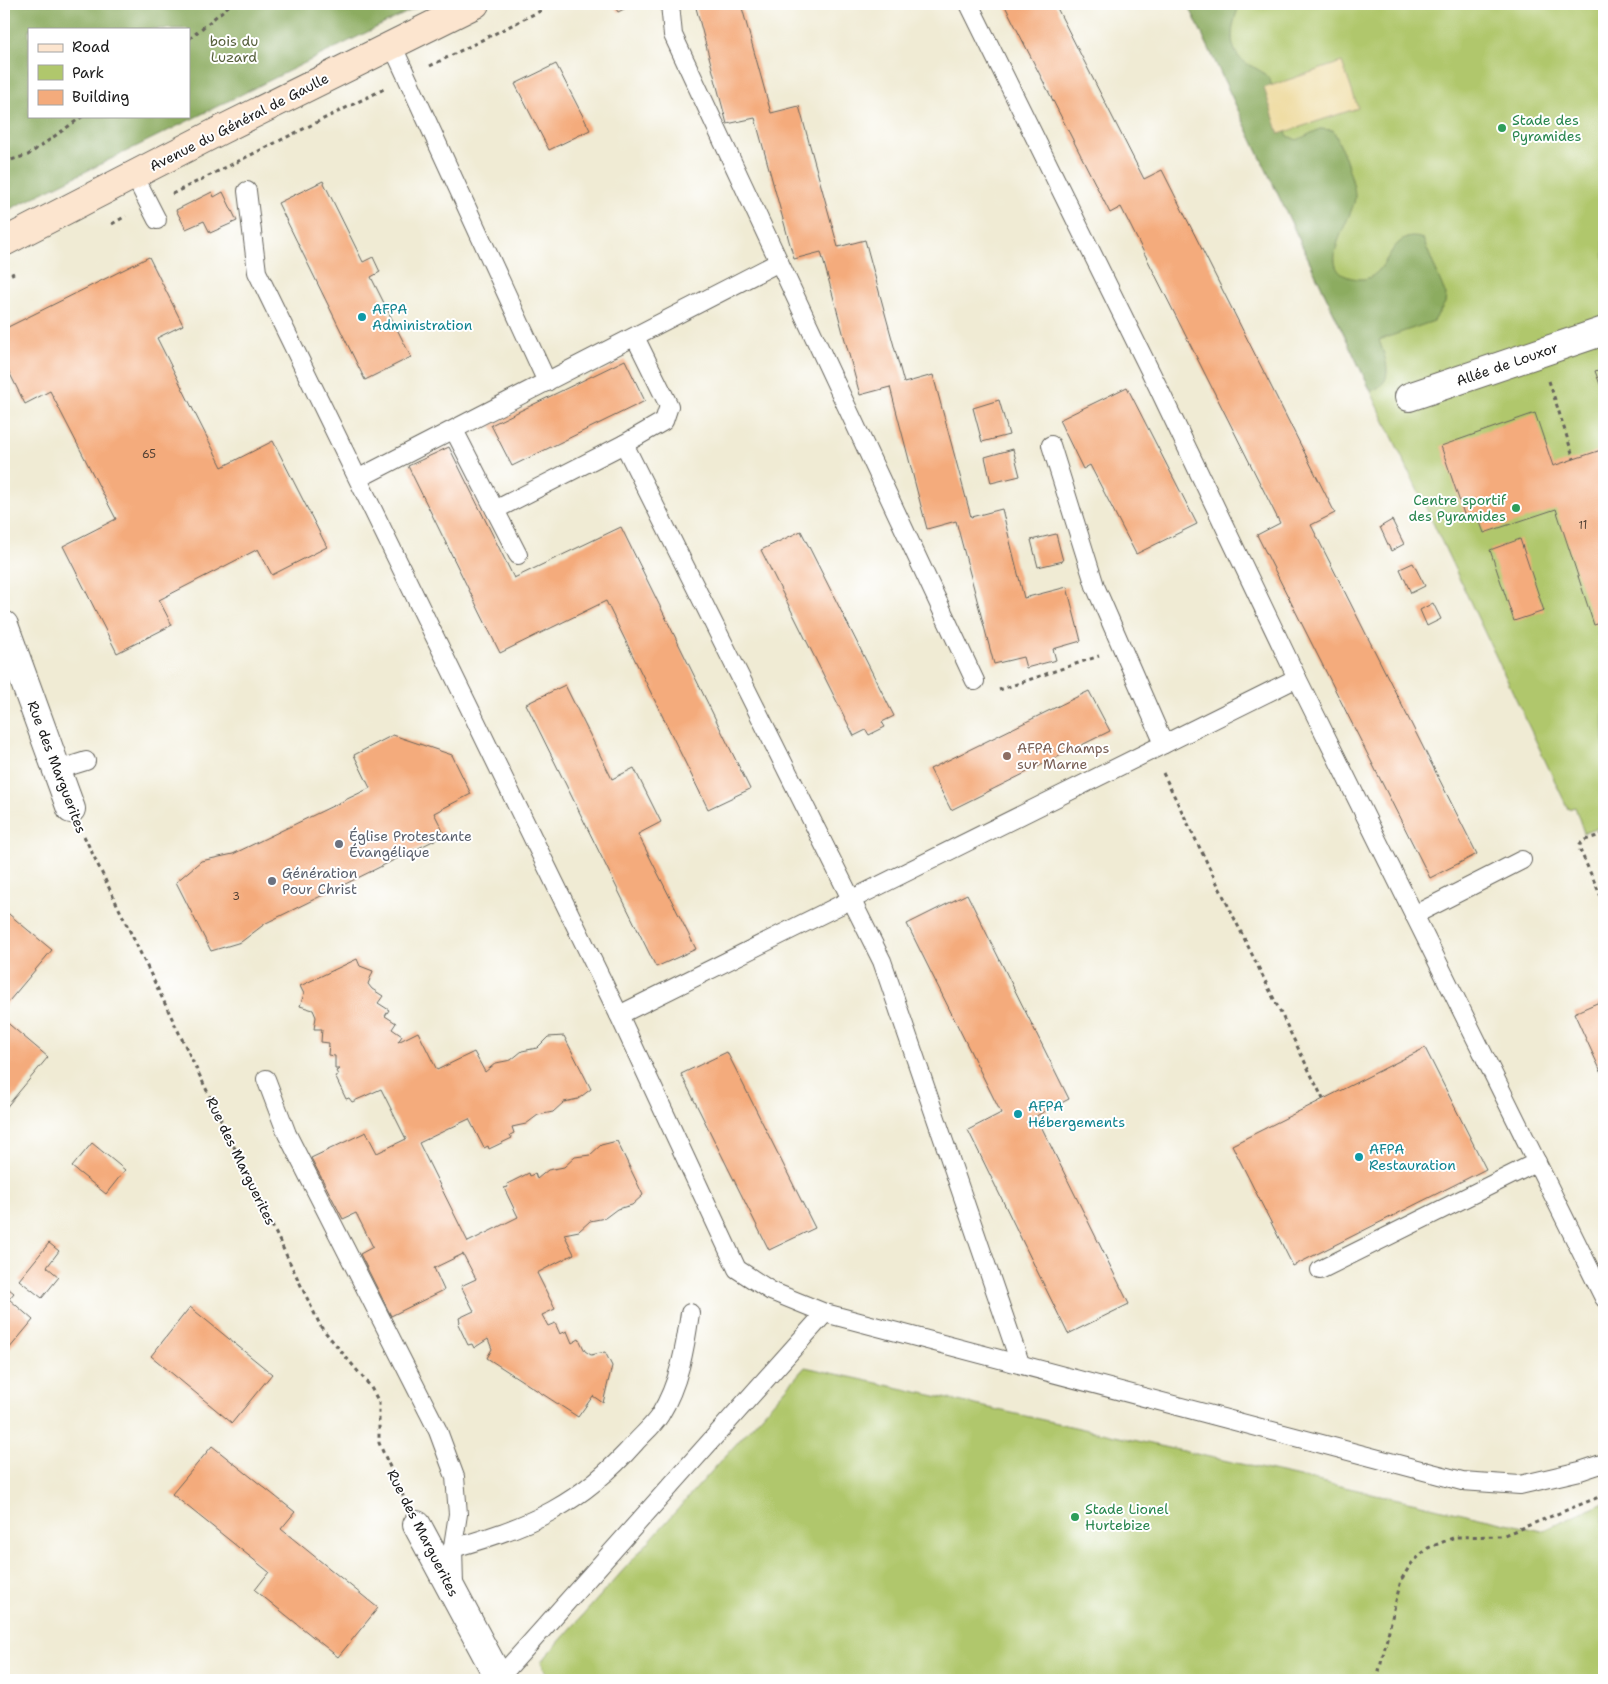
<svg xmlns="http://www.w3.org/2000/svg" width="1608" height="1684" font-family="'Shantell Sans',sans-serif">
	<style>
		.green { fill: #b0c76c; stroke: #667244 }
		.forest { fill: #8cac60; stroke: #54643e; fill-rule: evenodd }
		.sand { fill: #eeda9e; stroke: #857b5d }
		.building { fill: #f4ab7c }
		.lines { fill: none; stroke-linecap: round; stroke-linejoin: round }
		.service-casing { stroke: #66645c; stroke-width: 20 }
		.minor-casing { stroke: #66645c; stroke-width: 30 }
		.secondary-casing { stroke: #66645c; stroke-width: 30 }
		.path { stroke: #66645c; stroke-width: 3; stroke-dasharray: 4 4; stroke-linecap: butt }
		.service { stroke: #fff; stroke-width: 18 }
		.minor { stroke: #fff; stroke-width: 28 }
		.secondary { stroke: #fce5cf; stroke-width: 28 }
		.leisure-dot { fill: #2e9e5b; stroke: #fff; stroke-width: 2 }
		.culture-dot { fill: #0f9aa8; stroke: #fff; stroke-width: 2 }
		.education-dot { fill: #8d6e63; stroke: #fff; stroke-width: 2 }
		.worship-dot { fill: #6b7280; stroke: #fff; stroke-width: 2 }
		.labels { text-anchor: middle; dominant-baseline: central; stroke-width: 4; stroke-linejoin: round; paint-order: stroke }
		.number-label { font-size: 11px; fill: #524034 }
		.park-label { font-size: 14px; fill: #57603c; stroke: #fff }
		.leisure-label { font-size: 14px; fill: #27864d; stroke: #fff; text-anchor: start }
		.street-label { font-size: 14px; fill: #1c1c1c; stroke: #fff }
		.culture-label { font-size: 14px; fill: #0d838f; stroke: #fff; text-anchor: start }
		.education-label { font-size: 14px; fill: #785e54; stroke: #fff; text-anchor: start }
		.worship-label { font-size: 14px; fill: #5b616d; stroke: #fff; text-anchor: start }
	</style>
	<rect width="100%" height="100%" fill="#fff"/>
	<filter id="ink" filterUnits="userSpaceOnUse"><feTurbulence type="fractalNoise" baseFrequency=".02" numOctaves="2"/><feDisplacementMap in="SourceGraphic" scale="10" xChannelSelector="R" yChannelSelector="G"/><feConvolveMatrix kernelMatrix="1 2 1 2 8 2 1 2 1" color-interpolation-filters="sRGB"/></filter>
	<filter id="wash" filterUnits="userSpaceOnUse"><feTurbulence type="fractalNoise" baseFrequency=".0096" numOctaves="4" result="noise"/><feDisplacementMap in="SourceGraphic" scale="20" xChannelSelector="R" yChannelSelector="G"/><feGaussianBlur stdDeviation="1.12" result="paint"/><feColorMatrix in="noise" values="0 0 0 0 0 0 0 0 0 0 0 0 0 0 0 0 0 1.4 0 .05"/><feComposite in="paint" operator="in"/></filter>
	<g filter="url(#wash)">
		<rect width="100%" height="100%" fill="#f0ebd4"/>
		<g class="green">
			<path d="M1188,4H1604V826L1584,833L1575,807L1568,809Z"/>
			<path d="M805,1367L1542,1531L1604,1503V1680H549L541,1662Z"/>
		</g>
		<g class="forest">
			<path d="M4,4H424L4,212ZM29,29H189V116H29Z"/>
			<path d="M1188,4H1240C1232,23 1225,50 1246,63C1255,69 1264,70 1270,81C1279,99 1278,119 1288,136L1297,140L1320,129L1333,130C1340,142 1356,185 1355,198C1353,219 1308,275 1359,279C1390,282 1387,226 1423,239L1446,295L1445,303L1434,321L1379,340C1385,358 1397,382 1371,391Z"/>
		</g>
		<path class="sand" d="M1342,62L1358,108L1279,134L1264,88Z"/>
		<g id="blocks">
			<g class="building">
				<path d="M613,4H634L618,12Z"/>
				<path d="M695,4H741L771,113L799,106L838,247L865,240L904,383L933,375L971,517L1002,509L1024,598L1067,587L1081,641L1053,649L1056,660L1026,668L1023,657L994,664L956,521L927,529L890,387L860,395L821,252L794,259L755,118L727,124Z"/>
				<path d="M1004,4H1055L1144,179L1162,170L1335,513L1311,525L1477,854L1430,878L1257,535L1280,523L1121,207L1110,213Z"/>
				<path d="M556,64L590,130L549,150L515,84Z"/>
				<path d="M323,181L363,262L373,257L380,272L371,277L411,357L365,380L278,203Z"/>
				<path d="M212,192L214,197L223,192L237,221L210,233L204,221L186,229L176,210Z"/>
				<path d="M149,257L183,325L157,338L222,467L273,441L327,547L272,575L258,549L159,600L172,625L117,653L63,546L116,519L50,391L25,404L4,362V329Z"/>
				<path d="M625,360L645,401L512,466L491,425Z"/>
				<path d="M1604,368V395L1595,371Z"/>
				<path d="M1127,387L1197,524L1136,554L1090,465L1083,469L1059,420Z"/>
				<path d="M999,400L1009,435L982,442L973,408Z"/>
				<path d="M1535,413L1553,466L1604,449V622L1594,625L1556,509L1484,533L1477,514L1465,517L1441,446Z"/>
				<path d="M449,447L514,578L621,527L750,789L708,809L606,601L500,653L408,466Z"/>
				<path d="M1013,449L1020,476L991,483L985,457Z"/>
				<path d="M1392,520L1404,544L1391,551L1380,527Z"/>
				<path d="M801,531L894,716L882,722L885,727L869,735L866,730L854,736L761,550Z"/>
				<path d="M1056,534L1063,561L1038,567L1031,540Z"/>
				<path d="M1520,539L1544,611L1514,621L1490,550Z"/>
				<path d="M1413,563L1425,586L1411,593L1400,569Z"/>
				<path d="M1433,603L1441,619L1427,626L1420,610Z"/>
				<path d="M565,685L612,779L634,768L661,822L638,834L696,949L656,967L526,704Z"/>
				<path d="M1089,691L1110,731L951,810L930,769Z"/>
				<path d="M393,735L452,755L471,794L434,813L445,835L266,923L241,942L211,951L176,882L201,861L233,854L370,788L354,755Z"/>
				<path d="M967,894L1069,1099L1036,1116L1129,1304L1068,1334L968,1130L1001,1113L907,924Z"/>
				<path d="M4,910L52,950L4,1007Z"/>
				<path d="M357,959L360,966L373,971L368,984L372,989L383,996L378,1003L389,1010L385,1016L396,1023L392,1029L402,1036L398,1042L418,1032L437,1070L474,1052L485,1072L496,1063L511,1060L522,1051L537,1048L548,1037L564,1036L591,1089L578,1099L564,1102L553,1112L538,1115L526,1124L512,1127L514,1133L510,1135L512,1138L489,1149L488,1146L484,1148L469,1119L419,1143L468,1242L518,1217L504,1188L508,1187L507,1184L529,1173L530,1176L535,1173L537,1179L548,1170L564,1167L575,1157L590,1155L601,1145L617,1141L643,1195L632,1205L617,1209L605,1218L590,1221L579,1231L564,1234L574,1254L537,1273L555,1309L542,1315L548,1326L555,1323L560,1334L567,1331L572,1343L579,1339L585,1351L591,1355L605,1352L612,1366L603,1403L593,1396L578,1417L487,1358L492,1349L488,1339L474,1348L472,1344L468,1345L458,1324L460,1322L459,1318L474,1311L461,1286L476,1279L463,1254L434,1268L444,1290L391,1316L360,1254L373,1247L356,1213L343,1219L311,1158L366,1132L377,1153L406,1139L381,1089L352,1102L349,1098L346,1099L335,1076L338,1075L336,1071L340,1069H335V1056L328,1055L329,1043L321,1042L322,1029H314L316,1017L313,1010L300,1006L304,994L300,986Z"/>
				<path d="M1604,1000V1078L1574,1013Z"/>
				<path d="M4,1020L48,1057L4,1110Z"/>
				<path d="M1425,1048L1486,1169L1293,1266L1232,1145Z"/>
				<path d="M727,1052L815,1228L769,1250L681,1074Z"/>
				<path d="M92,1143L125,1170L106,1194L72,1167Z"/>
				<path d="M49,1243L59,1251L47,1267L59,1277L42,1298L19,1280Z"/>
				<path d="M4,1285L14,1293L9,1299L33,1320L4,1355Z"/>
				<path d="M190,1307L272,1374L232,1423L151,1356Z"/>
				<path d="M212,1446L295,1512L281,1529L378,1608L338,1657L255,1590L269,1572L172,1494Z"/>
			</g>
		</g>
	</g>
	<g filter="url(#ink)">
		<use href="#blocks" fill-opacity="0" stroke="#66645c" stroke-width="1"/>
		<g class="lines">
			<g class="service-casing">
				<g id="service">
					<path d="M670,4L673,35L975,681"/>
					<path d="M969,4L1157,385L1297,678L1604,1298"/>
					<path d="M393,47L547,382"/>
					<path d="M134,175L157,220"/>
					<path d="M247,191L257,272L619,1015L737,1269L771,1291L825,1313L1462,1481L1520,1485L1580,1471L1604,1463"/>
					<path d="M454,430L518,555"/>
					<path d="M624,444L882,961L1020,1363"/>
					<path d="M1051,445L1095,586L1164,744"/>
					<path d="M367,474L779,262"/>
					<path d="M495,510L624,444L664,421L669,406L635,337"/>
					<path d="M57,770L86,761"/>
					<path d="M1414,915L1522,860"/>
					<path d="M619,1015L1297,678"/>
					<path d="M266,1079L287,1134L438,1431L455,1477L458,1514L453,1546L454,1586"/>
					<path d="M1320,1270L1537,1162"/>
					<path d="M453,1548C530,1527 581,1504 635,1443C643,1434 654,1425 660,1415C679,1384 685,1349 690,1313"/>
					<path d="M499,1678L825,1313"/>
				</g>
			</g>
			<g class="minor-casing">
				<g id="minor">
					<path d="M1409,397L1604,331"/>
					<path d="M4,625L71,809"/>
					<path d="M417,1525L500,1680"/>
				</g>
			</g>
			<g class="secondary-casing">
				<path id="secondary" d="M4,242L221,130L475,4"/>
			</g>
			<g class="path">
				<path d="M189,39L231,4"/>
				<path d="M430,66L554,4"/>
				<path d="M4,162L28,155L83,116"/>
				<path d="M172,194L384,89"/>
				<path d="M112,224L126,216"/>
				<path d="M4,278L14,273"/>
				<path d="M1549,381L1574,459"/>
				<path d="M999,690L1099,656"/>
				<path d="M1163,773L1323,1099"/>
				<path d="M1604,834L1585,840L1580,844V850L1604,903"/>
				<path d="M84,836L321,1327L370,1386L379,1402V1443L404,1498"/>
				<path d="M1377,1680L1401,1580L1411,1564L1428,1548L1455,1537L1502,1536L1604,1495"/>
			</g>
			<use href="#service" class="service"/>
			<use href="#minor" class="minor"/>
			<use href="#secondary" class="secondary"/>
		</g>
	</g>
	<g class="leisure-dot">
		<circle cx="1502" cy="128" r="5"/>
		<circle cx="1516" cy="508" r="5"/>
		<circle cx="1075" cy="1517" r="5"/>
	</g>
	<g class="culture-dot">
		<circle cx="362" cy="317" r="5"/>
		<circle cx="1018" cy="1114" r="5"/>
		<circle cx="1359" cy="1157" r="5"/>
	</g>
	<circle class="education-dot" cx="1007" cy="756" r="5"/>
	<g class="worship-dot">
		<circle cx="339" cy="844" r="5"/>
		<circle cx="272" cy="881" r="5"/>
	</g>
	<g class="labels">
		<g class="number-label">
			<text x="149" y="454">65</text>
			<text x="1583" y="525">11</text>
			<text x="236" y="896">3</text>
		</g>
		<g class="park-label">
			<text x="234" y="41">bois du<tspan x="234" dy="16">Luzard</tspan></text>
		</g>
		<g class="leisure-label">
			<text x="1512" y="120">Stade des<tspan x="1512" dy="16">Pyramides</tspan></text>
			<text x="1506" y="500" text-anchor="end">Centre sportif<tspan x="1506" dy="16">des Pyramides</tspan></text>
			<text x="1085" y="1509">Stade Lionel<tspan x="1085" dy="16">Hurtebize</tspan></text>
		</g>
		<g class="street-label">
			<text transform="translate(239 122) rotate(-27)">Avenue du Général de Gaulle</text>
			<text transform="translate(1507 364) rotate(-19)">Allée de Louxor</text>
			<text transform="translate(57 767) rotate(69)">Rue des Marguerites</text>
			<text transform="translate(241 1161) rotate(64)">Rue des Marguerites</text>
			<text transform="translate(423 1533) rotate(63)">Rue des Marguerites</text>
		</g>
		<g class="culture-label">
			<text x="372" y="309">AFPA<tspan x="372" dy="16">Administration</tspan></text>
			<text x="1028" y="1106">AFPA<tspan x="1028" dy="16">Hébergements</tspan></text>
			<text x="1369" y="1149">AFPA<tspan x="1369" dy="16">Restauration</tspan></text>
		</g>
		<g class="education-label">
			<text x="1017" y="748">AFPA Champs<tspan x="1017" dy="16">sur Marne</tspan></text>
		</g>
		<g class="worship-label">
			<text x="349" y="836">Église Protestante<tspan x="349" dy="16">Évangélique</tspan></text>
			<text x="282" y="873">Génération<tspan x="282" dy="16">Pour Christ</tspan></text>
		</g>
	</g>
	<rect width="1608" height="1684" fill="none" stroke="#fff" stroke-width="20"/>
	<rect x="28" y="28" width="162" height="90" fill="#ffffff" stroke="#a4a4a4"/>
	<rect x="38" y="44" width="25" height="8" fill="#fce5cf" stroke="#a4a4a4"/>
	<text x="72" y="52" font-size="15" fill="#1c1c1c">Road</text>
	<rect x="38" y="65" width="25" height="15" fill="#b0c76c" stroke="#a4a4a4"/>
	<text x="72" y="78" font-size="15" fill="#1c1c1c">Park</text>
	<rect x="38" y="90" width="25" height="15" fill="#f4ab7c" stroke="#a4a4a4"/>
	<text x="72" y="102" font-size="15" fill="#1c1c1c">Building</text>
</svg>
